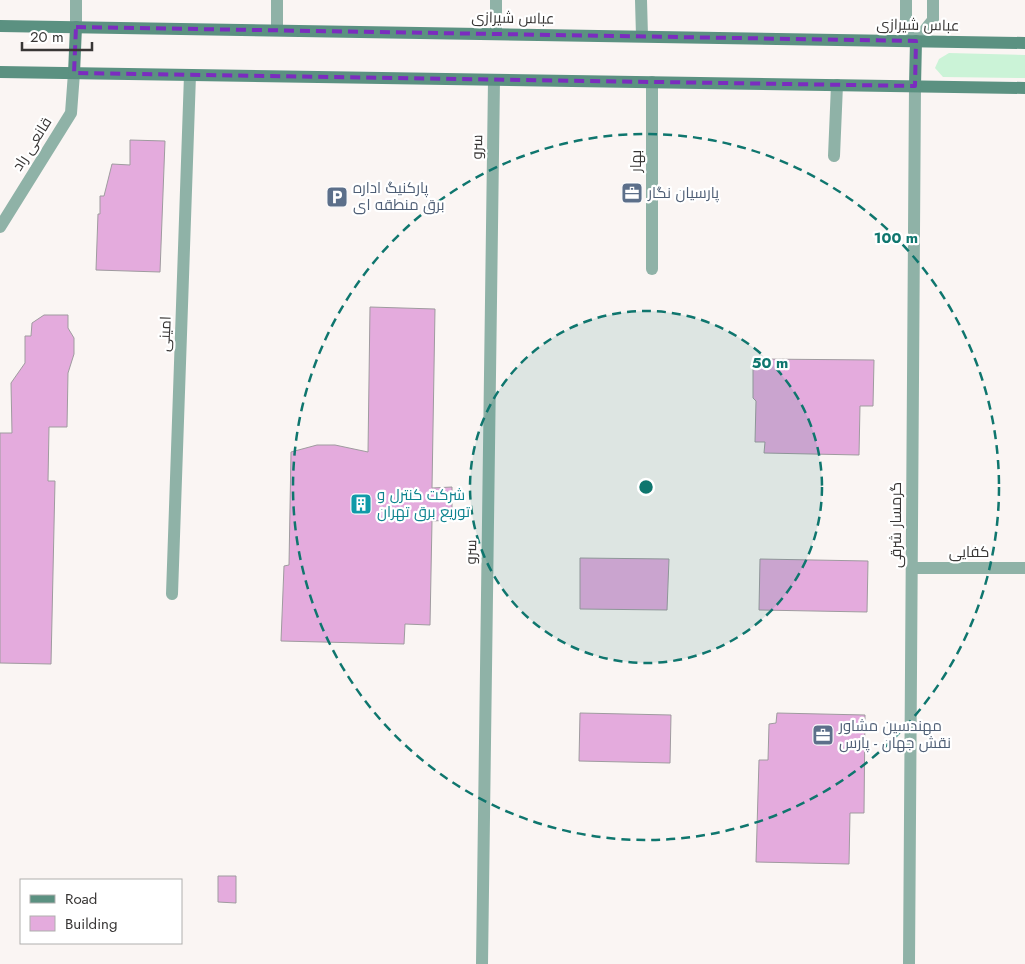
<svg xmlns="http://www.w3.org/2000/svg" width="1025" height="964" font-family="Jost,Cairo,sans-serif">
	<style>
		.green { fill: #cbf3d7 }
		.building { fill: #e4abdd; stroke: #9f9b9f }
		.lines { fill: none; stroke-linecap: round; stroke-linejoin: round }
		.street { stroke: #8fb2a7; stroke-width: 12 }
		.secondary { stroke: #5b9181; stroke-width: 12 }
		.marked { fill: none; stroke: #7b2cbf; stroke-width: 4; stroke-dasharray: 10 6; stroke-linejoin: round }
		.ring { fill: none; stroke: #0f766e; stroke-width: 2.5; stroke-dasharray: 9 6 }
		.labels { text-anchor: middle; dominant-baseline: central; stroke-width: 4.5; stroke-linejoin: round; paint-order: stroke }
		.street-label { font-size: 15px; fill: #383635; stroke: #fff }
		.service-label { font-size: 15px; fill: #4e5e75; stroke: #fff; text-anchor: start }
		.culture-label { font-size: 15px; fill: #0d838f; stroke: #fff; text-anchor: start }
		.centre { fill: #0f766e; stroke: #fff; stroke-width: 2.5 }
		.ring-label { font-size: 15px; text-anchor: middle; font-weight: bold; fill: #0f766e; stroke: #fff; stroke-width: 4.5; stroke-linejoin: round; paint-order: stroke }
	</style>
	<rect width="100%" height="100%" fill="#faf5f3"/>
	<path class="green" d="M949,53L1025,55V78L943,77L935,68L939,59Z"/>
	<g class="building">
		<path d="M130,140L165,141L160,272L96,270L98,214H100V196H104L112,164L130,165Z"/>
		<path d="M370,307L435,309L432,488L452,487V520L432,521L430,625L405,624L404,644L281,641L284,566L289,565L291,452L317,445H335L368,452Z"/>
		<path d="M44,315H68V328L74,338V354L68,373L67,427H49L48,481H55L51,664L0,663V433H12L11,383L25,363V336H31L32,323Z"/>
		<path d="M759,359L874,360L873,406H860L859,455L764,453L765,442H755L756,401L753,398V364Z"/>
		<path d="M580,558L669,559L667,610L580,609Z"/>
		<path d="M760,559L868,561L867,612L759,610Z"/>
		<path d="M580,713L671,715L670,763L579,761Z"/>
		<path d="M777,713L865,715L864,813H850L849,864L756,862L759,760H768L769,724L776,723Z"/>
		<path d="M218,876H236V903L218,902Z"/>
	</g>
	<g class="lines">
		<g class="street">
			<path d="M277,0V30"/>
			<path d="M641,0L642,36"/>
			<path d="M906,0V21L916,41L933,20V0"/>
			<path d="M76,27V0"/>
			<path d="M496,34V0"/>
			<path d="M834,156L837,85"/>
			<path d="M0,227L71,113L74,73"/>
			<path d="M652,269V82"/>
			<path d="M912,568H1025"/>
			<path d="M172,594L190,75"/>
			<path d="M482,964L494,80"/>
			<path d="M909,964L915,86"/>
		</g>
		<g class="secondary">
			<path d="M0,26L1025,43"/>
			<path d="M0,72L1025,88"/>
			<path d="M74,73L76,27"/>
			<path d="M915,86L916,41"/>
		</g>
	</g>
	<path class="marked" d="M76,27L916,41L915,86L74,73Z"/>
	<circle cx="646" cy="487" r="176" fill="#0f766e" fill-opacity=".12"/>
	<g class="ring">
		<circle cx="646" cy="487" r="176"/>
		<circle cx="646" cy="487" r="353"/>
	</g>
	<defs>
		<g id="office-square" transform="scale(1.125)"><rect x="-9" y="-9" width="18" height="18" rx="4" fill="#5c6f8a" stroke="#fff"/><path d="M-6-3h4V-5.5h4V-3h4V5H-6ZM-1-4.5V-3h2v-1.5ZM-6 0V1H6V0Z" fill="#fff"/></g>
		<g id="parking-square" transform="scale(1.125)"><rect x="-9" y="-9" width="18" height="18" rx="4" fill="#5c6f8a" stroke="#fff"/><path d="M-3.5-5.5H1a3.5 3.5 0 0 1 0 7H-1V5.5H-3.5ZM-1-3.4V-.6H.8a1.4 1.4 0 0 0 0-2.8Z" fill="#fff"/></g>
		<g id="building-square" transform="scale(1.125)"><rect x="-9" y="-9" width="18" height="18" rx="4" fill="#0f9aa8" stroke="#fff"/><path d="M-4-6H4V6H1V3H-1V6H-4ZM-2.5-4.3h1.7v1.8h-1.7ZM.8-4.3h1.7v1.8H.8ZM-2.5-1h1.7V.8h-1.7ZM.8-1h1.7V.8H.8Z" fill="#fff"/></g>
	</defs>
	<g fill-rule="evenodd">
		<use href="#office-square" x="632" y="193"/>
		<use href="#parking-square" x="337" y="197"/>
		<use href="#building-square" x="361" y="504"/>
		<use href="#office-square" x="823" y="735"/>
	</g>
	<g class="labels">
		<g class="street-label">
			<text transform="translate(513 18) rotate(1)">عباس شیرازی</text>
			<text transform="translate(918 25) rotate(1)">عباس شیرازی</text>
			<text transform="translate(32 144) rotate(-58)">قانعی‌ راد</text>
			<text transform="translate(477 147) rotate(-89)">سرو</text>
			<text transform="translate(636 161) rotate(-90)">بهار</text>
			<text transform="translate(165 334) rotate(-88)">امینی</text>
			<text transform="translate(896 525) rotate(-90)">گرمسار شرقی</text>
			<text transform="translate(471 552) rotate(-89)">سرو</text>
			<text x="969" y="552">کفایی</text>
		</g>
		<g class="service-label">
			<text x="353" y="188">پارکنیگ اداره<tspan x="353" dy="17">برق منطقه ای</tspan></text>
			<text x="648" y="193">پارسیان نگار</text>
			<text x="839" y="726">مهندسین مشاور<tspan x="839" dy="17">نقش جهان - پارس</tspan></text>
		</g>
		<g class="culture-label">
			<text x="377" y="495">شرکت کنترل و<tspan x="377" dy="17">توریع برق تهران</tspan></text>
		</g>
	</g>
	<circle cx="646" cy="487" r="8" class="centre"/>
	<g class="ring-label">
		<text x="896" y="243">100 m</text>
		<text x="770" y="368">50 m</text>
	</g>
	<rect x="20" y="879" width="162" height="65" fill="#ffffff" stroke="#afafae"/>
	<rect x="30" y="895" width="25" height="8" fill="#5b9181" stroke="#afafae"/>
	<text x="65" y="904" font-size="15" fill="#383635">Road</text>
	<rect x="30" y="916" width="25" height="15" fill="#e4abdd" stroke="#afafae"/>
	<text x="65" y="929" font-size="15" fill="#383635">Building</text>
	<path d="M22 42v8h70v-8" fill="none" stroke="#383635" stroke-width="2.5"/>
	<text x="30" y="42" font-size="15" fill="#383635" stroke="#ffffff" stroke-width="4" paint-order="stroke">20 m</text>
</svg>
